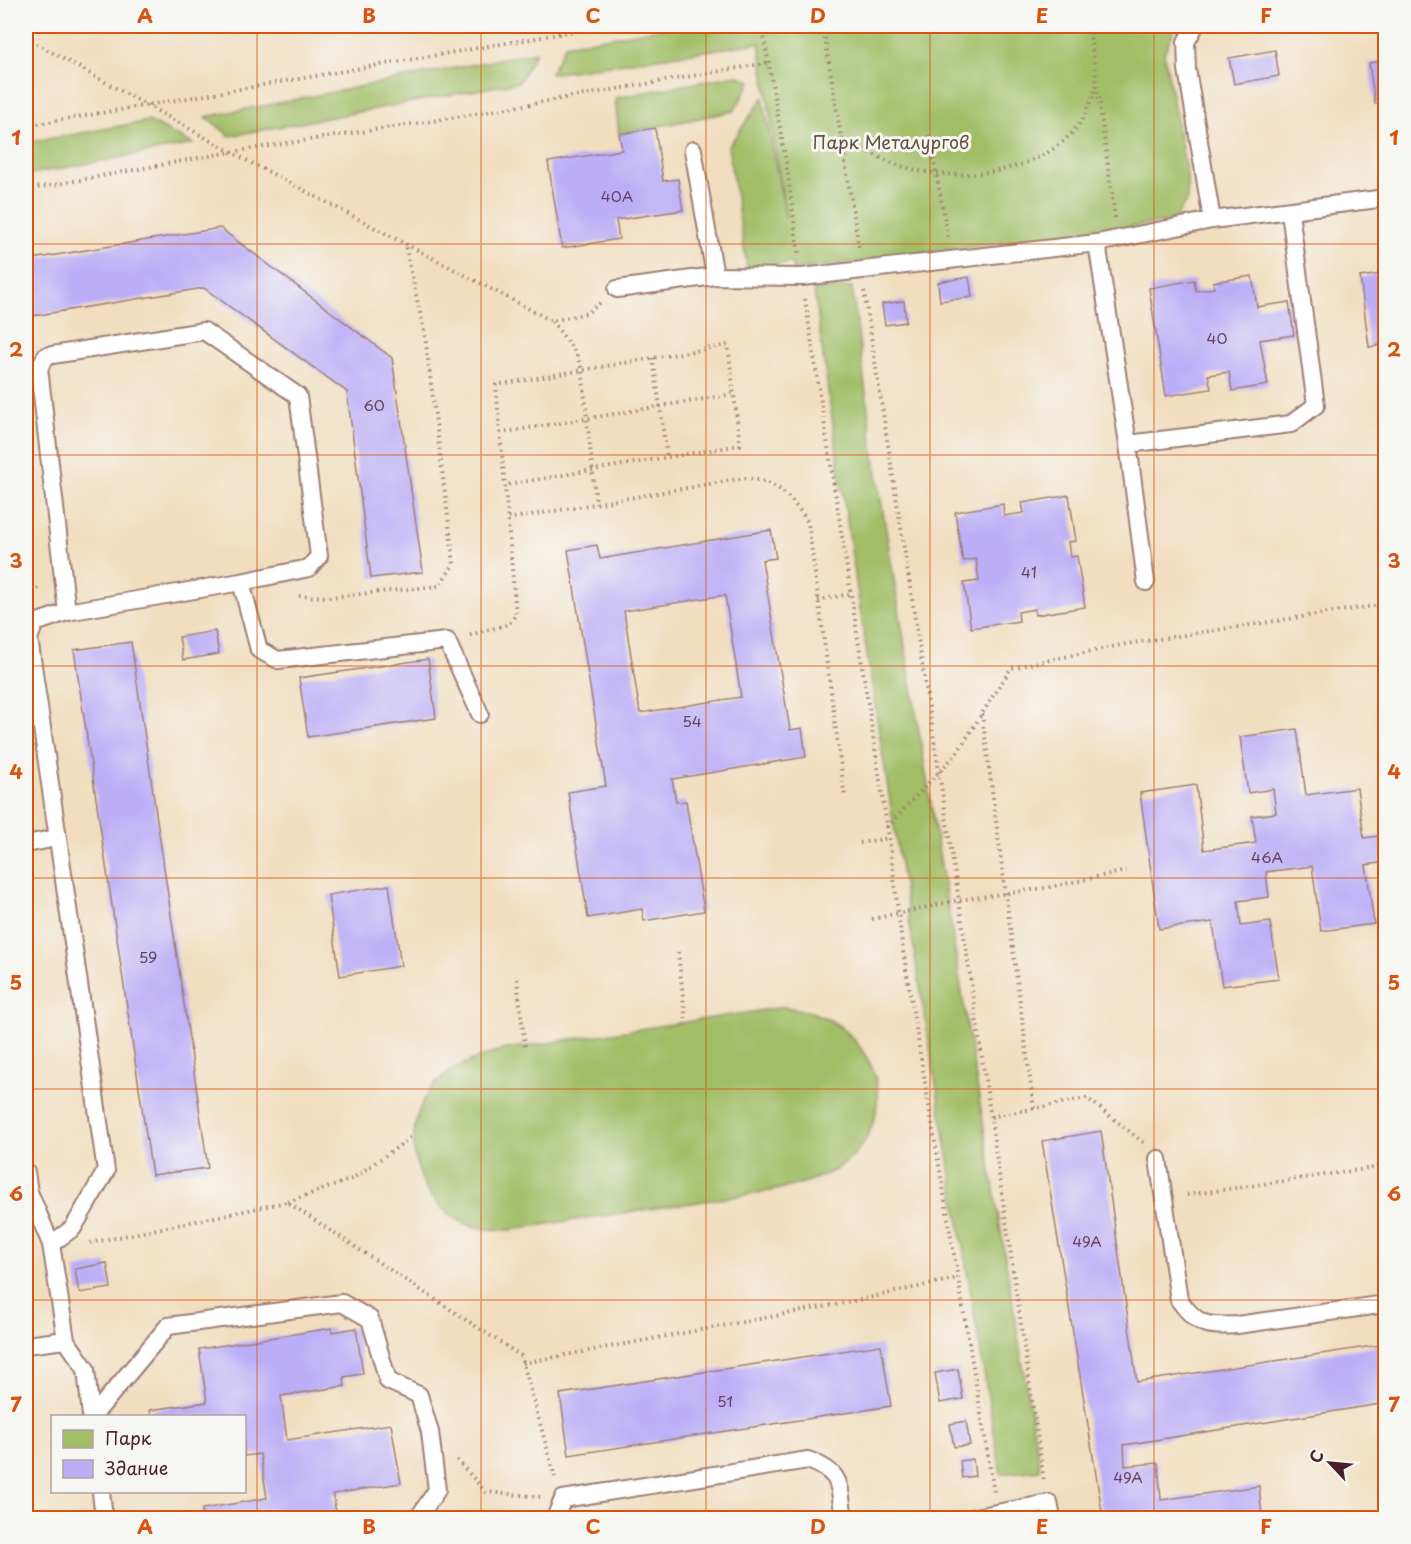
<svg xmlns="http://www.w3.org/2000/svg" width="1411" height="1544" font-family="'Playpen Sans',sans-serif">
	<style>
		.green { fill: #a1be66; stroke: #766e48; stroke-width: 1.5 }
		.building { fill: #bbaef7; fill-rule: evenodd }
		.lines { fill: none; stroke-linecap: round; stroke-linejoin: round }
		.lane-casing { stroke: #9e7e75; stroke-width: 20 }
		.path { stroke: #9e7e75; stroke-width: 4; stroke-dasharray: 1.5 4.5; stroke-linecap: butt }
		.lane { stroke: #fff; stroke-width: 16 }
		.grid { fill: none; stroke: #d8530f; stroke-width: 1.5; stroke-opacity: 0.55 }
		.labels { text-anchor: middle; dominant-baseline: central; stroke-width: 6; stroke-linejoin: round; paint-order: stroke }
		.number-label { font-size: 15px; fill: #66435e }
		.park-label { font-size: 18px; fill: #644f3d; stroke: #f6f6f2 }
		.neatline { fill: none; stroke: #d8530f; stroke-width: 2 }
		.grid-label { font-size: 20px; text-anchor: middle; font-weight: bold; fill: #d8530f }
	</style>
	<rect width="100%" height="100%" fill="#f6f6f2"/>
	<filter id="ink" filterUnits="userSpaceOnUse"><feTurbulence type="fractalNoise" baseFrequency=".0167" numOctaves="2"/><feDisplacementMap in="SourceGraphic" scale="12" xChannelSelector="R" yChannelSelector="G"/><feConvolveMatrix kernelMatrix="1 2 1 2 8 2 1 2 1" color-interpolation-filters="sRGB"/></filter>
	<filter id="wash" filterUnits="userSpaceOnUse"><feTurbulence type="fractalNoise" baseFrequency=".008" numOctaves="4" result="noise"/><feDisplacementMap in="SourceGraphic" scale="24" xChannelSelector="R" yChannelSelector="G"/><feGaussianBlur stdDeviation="1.35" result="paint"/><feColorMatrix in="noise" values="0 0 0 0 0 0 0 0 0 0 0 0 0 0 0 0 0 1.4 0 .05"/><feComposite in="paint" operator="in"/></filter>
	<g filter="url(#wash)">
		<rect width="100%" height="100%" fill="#f1debf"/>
		<g class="green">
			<path d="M677,26H1176L1164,53L1187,176V200L1176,218L1167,222L794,270L792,263L747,267L728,147L763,98L786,219L759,43L550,74L565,45Z"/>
			<path d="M536,52L519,82L230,136L206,117Z"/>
			<path d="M737,75L751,81L734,111L619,134L615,98Z"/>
			<path d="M148,121L193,144L26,175V143Z"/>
			<path d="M852,287L875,463L1040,1470L1001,1474C935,1080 868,686 814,290Z"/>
			<path d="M784,1007C823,1011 849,1026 868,1060C891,1099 870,1153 831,1172C789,1192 743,1195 698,1202C635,1211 572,1220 509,1230C498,1229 483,1230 472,1226C418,1208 396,1137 430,1090C446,1067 476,1059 501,1050Z"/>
		</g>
		<g id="blocks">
			<g class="building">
				<path d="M1275,50L1279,76L1234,84L1229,58Z"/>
				<path d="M1386,61V102L1375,104L1369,63Z"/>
				<path d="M655,128L663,181L678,179L683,210L616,220L619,239L562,248L548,162L622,150L619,134Z"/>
				<path d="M220,228L392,358L423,572L371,578L347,392L204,288L26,317V260Z"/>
				<path d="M1381,274L1386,304V344L1369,347L1360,277Z"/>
				<path d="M1252,276L1257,307L1289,302L1294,335L1260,340L1268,385L1232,391L1229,372L1208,375L1211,389L1166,396L1149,288L1194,280L1196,291L1214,288L1213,282Z"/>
				<path d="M969,277L972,297L940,301L938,282Z"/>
				<path d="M904,301L906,322L885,325L882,304Z"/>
				<path d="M1069,495L1076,541L1068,542L1070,557L1077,556L1085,607L1035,615V609L1018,612L1019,621L971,628L964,583L979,581L976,559L963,561L955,512L1003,504L1004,516L1024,513L1022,503Z"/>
				<path d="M771,530L776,558L762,560L790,730L802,728L806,757L672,779L676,802L686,801L704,911L644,921L642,909L588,918L568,792L606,786L568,550L597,545L600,559ZM725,595L741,697L640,713L624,611Z"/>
				<path d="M215,631L219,654L183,660L179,637Z"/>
				<path d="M131,642L208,1168L152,1175L74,650Z"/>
				<path d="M428,659L436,718L308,737L299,678Z"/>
				<path d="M1297,729L1306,795L1357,788L1364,838L1386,835V862L1366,865L1374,924L1321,931L1312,866L1266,872L1269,897L1238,901L1241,926L1270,922L1279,979L1222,986L1213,922L1159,929L1140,793L1196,785L1204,850L1256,843L1252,816L1276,813L1273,789L1248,793L1240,737Z"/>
				<path d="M389,885L401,966L340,976L328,895Z"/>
				<path d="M1101,1131L1137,1382L1386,1344V1403L1124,1445L1125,1466L1158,1463L1161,1500L1259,1486L1262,1518H1103L1042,1141Z"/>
				<path d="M107,1263L111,1288L79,1293L75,1269Z"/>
				<path d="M332,1328V1332L356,1328L363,1374L344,1377L345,1386L281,1396L287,1440L391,1424L401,1483L333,1494L337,1518H203L202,1509L267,1498L260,1454L244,1456V1416H151L150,1410L207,1402L199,1349Z"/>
				<path d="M881,1345L891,1406L569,1455L560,1394Z"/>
				<path d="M958,1369L963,1399L940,1403L935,1373Z"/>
				<path d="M966,1421L970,1445L954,1447L950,1424Z"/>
				<path d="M973,1459L975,1476L962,1478L960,1461Z"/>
			</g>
		</g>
	</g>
	<g filter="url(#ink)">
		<use href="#blocks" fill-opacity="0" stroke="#9e7e75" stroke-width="1.5"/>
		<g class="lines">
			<g class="lane-casing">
				<g id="lane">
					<path d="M1195,26L1186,42L1187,69L1212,220"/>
					<path d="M693,150L715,276"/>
					<path d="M1097,243L1128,444L1146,582"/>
					<path d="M617,289L715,276L802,277L1097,243L1212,220L1386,198"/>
					<path d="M1128,444L1291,424L1316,405L1290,212"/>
					<path d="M67,612L39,368L46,356L204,331L298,396L319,556L309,568L241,582"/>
					<path d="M26,844L57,838"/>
					<path d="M1158,1159L1179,1300C1197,1325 1206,1327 1237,1325L1386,1304"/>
					<path d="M26,1172L29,1192L51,1244L66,1340L86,1369L91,1416"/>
					<path d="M51,1244L73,1228L106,1171L29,638L35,623L67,612L241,582L259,650L278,660L447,641L480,714"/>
					<path d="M26,1345L66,1340"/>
					<path d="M93,1416L168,1326L342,1303L370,1319L388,1381L419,1395L430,1432L437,1490L418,1518"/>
					<path d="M101,1492L104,1518"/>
					<path d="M555,1518L563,1499L808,1460C844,1474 838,1484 844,1518"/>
					<path d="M970,1518L1049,1503L1052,1518"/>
				</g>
			</g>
			<g class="path">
				<path d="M762,26L786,162L799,256"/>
				<path d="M823,26L859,248"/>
				<path d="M1089,26L1115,218"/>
				<path d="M558,33L563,26"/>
				<path d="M26,38L231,152L552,321L587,313L600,303"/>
				<path d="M26,126L605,26"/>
				<path d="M929,135L948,237"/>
				<path d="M842,139C861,148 881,159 901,166C958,185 1052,174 1084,116C1090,105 1093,93 1098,81"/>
				<path d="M26,190L231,152L445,119L767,63"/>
				<path d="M864,291L959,900L1044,1482"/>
				<path d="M805,299L889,838L903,951L994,1492"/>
				<path d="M552,321L576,353L582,370L596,504"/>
				<path d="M653,358L667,457"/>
				<path d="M500,433L734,394"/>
				<path d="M508,519L744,478C778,481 789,495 808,522L845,797"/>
				<path d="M26,594L41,587"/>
				<path d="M299,596L331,597L439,586L454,564L425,336L405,244"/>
				<path d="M818,600L850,594"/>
				<path d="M470,635L509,624L516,614L496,385L728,345L740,445L505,485"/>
				<path d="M982,714L1034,1109"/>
				<path d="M887,827L957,753L1011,668L1126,644L1386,604"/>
				<path d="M860,843L889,838"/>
				<path d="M872,919L959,900L1045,888L1126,871"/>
				<path d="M678,952L686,1022"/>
				<path d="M517,979L525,1047"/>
				<path d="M991,1117L1087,1098L1144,1143"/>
				<path d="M1187,1195L1386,1166"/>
				<path d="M288,1202L352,1179L413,1136"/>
				<path d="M90,1243L287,1202L521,1356L555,1477"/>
				<path d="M523,1363L850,1302L958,1278"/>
				<path d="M457,1460L486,1492L540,1497"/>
			</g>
			<use href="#lane" class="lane"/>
		</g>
	</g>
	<path class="grid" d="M257,26V1518M481,26V1518M706,26V1518M930,26V1518M1154,26V1518M26,244H1386M26,455H1386M26,666H1386M26,878H1386M26,1089H1386M26,1300H1386"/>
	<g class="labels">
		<g class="number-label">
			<text x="617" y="195">40А</text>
			<text x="1217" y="337">40</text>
			<text x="374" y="404">60</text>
			<text x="1029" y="571">41</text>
			<text x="692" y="720">54</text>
			<text x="1267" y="856">46А</text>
			<text x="148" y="956">59</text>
			<text x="1087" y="1240">49А</text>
			<text x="725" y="1400">51</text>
			<text x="1128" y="1476">49А</text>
		</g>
		<g class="park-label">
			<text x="891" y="141">Парк Металургов</text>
		</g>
	</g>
	<rect width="1411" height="1544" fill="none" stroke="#f6f6f2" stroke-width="66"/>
	<rect x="51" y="1415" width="195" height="78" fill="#f6f6f2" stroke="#b1a0a2" stroke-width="1.5"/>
	<rect x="63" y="1430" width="30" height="18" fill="#a1be66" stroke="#b1a0a2" stroke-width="1.5"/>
	<text x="105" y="1445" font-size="18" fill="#4a1f2b">Парк</text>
	<rect x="63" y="1460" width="30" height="18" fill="#bbaef7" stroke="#b1a0a2" stroke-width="1.5"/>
	<text x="105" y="1475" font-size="18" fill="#4a1f2b">Здание</text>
	<g transform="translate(1330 1463) rotate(296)" stroke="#f6f6f2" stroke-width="4.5" paint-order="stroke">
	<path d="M0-4.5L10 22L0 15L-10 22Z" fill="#4a1f2b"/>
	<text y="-9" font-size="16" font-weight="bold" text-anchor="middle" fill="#4a1f2b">С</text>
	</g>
	<rect x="33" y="33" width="1345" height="1478" class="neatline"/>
	<g class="grid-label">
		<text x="145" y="23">A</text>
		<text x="369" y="23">B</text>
		<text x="593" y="23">C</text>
		<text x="818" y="23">D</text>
		<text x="1042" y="23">E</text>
		<text x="1266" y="23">F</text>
		<text x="16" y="145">1</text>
		<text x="1394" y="145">1</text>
		<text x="16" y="357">2</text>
		<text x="1394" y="357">2</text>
		<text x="16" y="568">3</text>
		<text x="1394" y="568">3</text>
		<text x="16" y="779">4</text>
		<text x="1394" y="779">4</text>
		<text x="16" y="990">5</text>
		<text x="1394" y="990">5</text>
		<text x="16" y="1201">6</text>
		<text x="1394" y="1201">6</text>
		<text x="16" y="1412">7</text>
		<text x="1394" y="1412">7</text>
		<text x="145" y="1534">A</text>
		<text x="369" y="1534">B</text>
		<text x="593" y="1534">C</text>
		<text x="818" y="1534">D</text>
		<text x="1042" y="1534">E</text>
		<text x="1266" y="1534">F</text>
	</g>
</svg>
